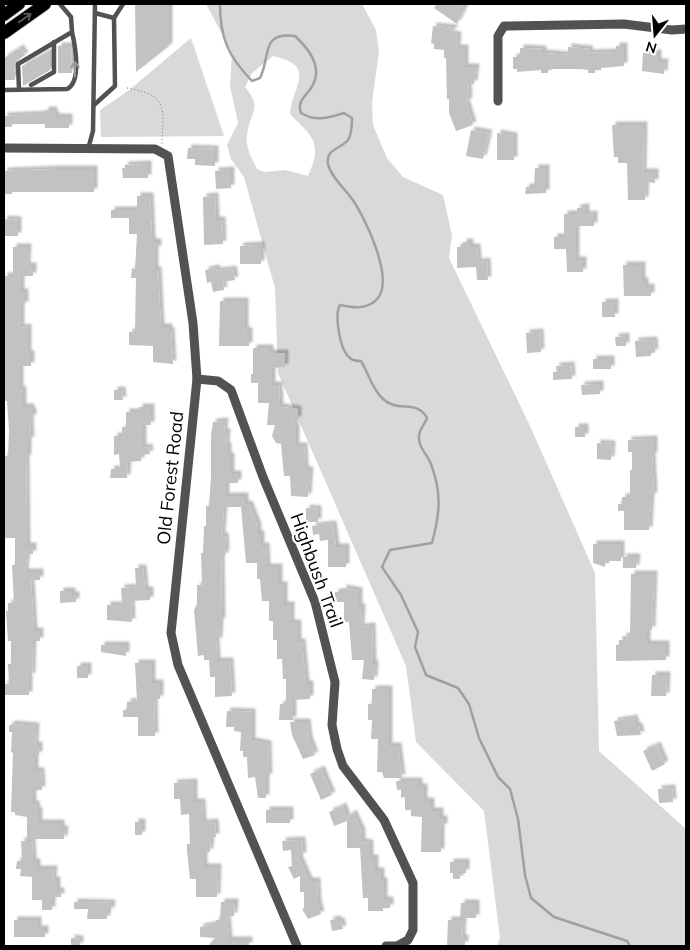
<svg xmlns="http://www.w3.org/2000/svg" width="690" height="950" font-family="Mulish,sans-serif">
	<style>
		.green { fill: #d9d9d9; fill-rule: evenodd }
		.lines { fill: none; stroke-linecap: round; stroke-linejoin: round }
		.stream { stroke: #a0a0a0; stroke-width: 2.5 }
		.building { fill: #c2c2c2; filter: url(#shadow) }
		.primary-casing { stroke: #dbdbdb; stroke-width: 14 }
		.path { stroke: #747474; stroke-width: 1; stroke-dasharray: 1 2.5; stroke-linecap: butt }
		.lane { stroke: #525252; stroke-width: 4.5 }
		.street { stroke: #525252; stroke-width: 9 }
		.primary { stroke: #000; stroke-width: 12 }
		.oneway { stroke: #595959 }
		.oneway2 { stroke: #979797 }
		.labels { text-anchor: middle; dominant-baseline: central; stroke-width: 4.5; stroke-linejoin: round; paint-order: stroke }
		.street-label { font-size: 18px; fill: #000; stroke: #fff }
	</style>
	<defs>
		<filter id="shadow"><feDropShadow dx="3.5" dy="-3.5" stdDeviation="1" flood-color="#0004"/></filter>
	</defs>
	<rect width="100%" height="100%" fill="#fff"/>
	<g class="green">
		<path d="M206,4H362L376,30L379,51L372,103L373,125L387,158L403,177L443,195L452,235L449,258L530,426L595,573L599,751L686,829V946H497L500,938L484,811L416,742L406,666L278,373L275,288L244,177L231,159L227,145L238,123L230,86L232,53ZM273,56C318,66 292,85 290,114C313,137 323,143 308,176L285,170L264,172L257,169C252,159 245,147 247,135C250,112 263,108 245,87L252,73Z"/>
		<path d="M191,38L224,136L101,137L100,110L128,91Z"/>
	</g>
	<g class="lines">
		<path class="stream" d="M220,4C220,38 228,56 252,81L260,78C271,57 260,31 295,36C309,49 324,69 311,88C305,97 297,101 301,113C316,122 328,118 344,113L352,118C352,125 352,134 348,140C341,149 325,149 328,164C331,177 345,189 352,199C365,217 394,278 378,298C368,310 354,308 340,305C334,315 340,351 350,358C353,361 357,361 361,361C369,374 372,389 383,399C398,413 417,399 427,418C425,424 419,430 419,436C418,447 427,454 431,464C442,494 440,513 432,543L390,550L382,567L401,595L418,632L415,647L426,675L458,688L469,704L479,738L498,777L510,789L518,819L525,875L531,898L554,917L627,941L630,946"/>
	</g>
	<g class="building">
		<path d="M135,4H169V46L136,72Z"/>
		<path d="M437,4H458L465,8L457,24L434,8Z"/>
		<path d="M433,26L455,28L450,34L458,35L457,48H465V67H476L474,84H468L469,101L466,102L473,125L456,131L449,113V99H447L446,58H444V50L434,49V44L431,43Z"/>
		<path d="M58,46H71L72,73H58Z"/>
		<path d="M616,46H624V66L601,68V70H595V73H588V70L581,69H554L548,70V73H541V70L517,72V69H513V57H520V48L543,49V53L568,55V47L589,49L590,53L616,52Z"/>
		<path d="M20,48L25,55L14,63L15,80H4V58Z"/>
		<path d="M50,51V70L23,86L22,66Z"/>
		<path d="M643,53H658V62H665L664,74L642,71Z"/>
		<path d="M45,110H53L56,117H69V128H45V124H12V127H4V116L45,114Z"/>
		<path d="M612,125H644L643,172H655V183L646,182L645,200H628L627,163H618V157H614Z"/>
		<path d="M471,130L489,133L483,159L466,156Z"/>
		<path d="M497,133L514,136V160H497Z"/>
		<path d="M188,148L215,149V166L195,165V159H187Z"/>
		<path d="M148,164V178H123L122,168H125V165Z"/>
		<path d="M535,168H546V193L525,194L526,187H534Z"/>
		<path d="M58,169H94V192H12V194H4V171Z"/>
		<path d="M231,170V188L216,189L215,171Z"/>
		<path d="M137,196H150L152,239L153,242H158V249H155V270H158L161,327H169V331H171L173,364L153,362V346L129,345V332H135L136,278H131L132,268L135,269L137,234H129V218H111V210H137Z"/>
		<path d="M215,196L216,220H222L223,244L204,245L203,197Z"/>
		<path d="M586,207V215L594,214V226H576V260H583V272H567L566,249H554V237H564V214H577V208Z"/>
		<path d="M4,219L18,220V236H4Z"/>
		<path d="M463,242H470V247H477L478,262L487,261L488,280H477L476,267L457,268V247H463Z"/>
		<path d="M261,245V264H240V246Z"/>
		<path d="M13,247H28L27,266H33V276H21V292H25V305H21V328L28,327V354H31V366H20V389L23,390V407H31V411H33V418H30L31,440H28V458H26L27,546H33V554H27L25,572H40V580H31L34,631H40V641H33L32,676H29V695H4V684H9L8,664H11V641H8L6,611H8V603H14L12,565H15V538H4V456H8L9,431L7,401H5L4,397V276H13Z"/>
		<path d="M623,265H642V281H645V287H651V296H624Z"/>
		<path d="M216,268L217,271L233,269L235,280L223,282L224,290L213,292L211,282L207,283L205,270Z"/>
		<path d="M220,301H245V328L246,331H249V346H219Z"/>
		<rect x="602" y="302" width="13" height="15"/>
		<path d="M540,332L541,352L527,353L526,333Z"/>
		<path d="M626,336V346H616L615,337Z"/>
		<path d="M654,340L655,352L651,353V356L636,357L635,341Z"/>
		<path d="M253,348H270V353H285V367L272,368V385H279L280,407L298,409V420H293L296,429V446H304L305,467L306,470H310L308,497L291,496L290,476H284L281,444L276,443L272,436L275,425H267L269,403H258V383H251V374H253Z"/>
		<rect x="593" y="359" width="18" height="10"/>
		<path d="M571,365L572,379L553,380V372H557L556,366Z"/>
		<path d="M600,384V394L582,395L581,385Z"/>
		<path d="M114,390H122L123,400H114Z"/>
		<path d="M139,407H151V425H143V448L149,447L150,454L141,455V461L128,462L127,478H110L111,469H120L119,454L114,455V436H122V427H126V412H139Z"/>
		<path d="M225,421L224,432H227L226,446H228V456H231V474H238V483H226V496H245V504H249L258,527V534H261V546H266L267,567H279V585H284V605H291V623H298V642H302L306,684H310V699L293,700V720H279L280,704H286V679H283L282,659H277V640H273V621H269V601H262L260,579H257V563H246L241,507H224L222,536H225L226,548L225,556H221L222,621H220L219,641H216L217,661H230L232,696L215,697V677H210L209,660H204V655L198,656L194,610L197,604V585H202L201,553H203L204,526H206V506H209L211,477V435L213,422Z"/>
		<rect x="575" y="427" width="10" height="10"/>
		<path d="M654,439V456H652L654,496H651L649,530H624V511H618V504H622V497H630V470H632V452H628V440Z"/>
		<path d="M597,443L612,444L611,460L597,459Z"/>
		<path d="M306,508L318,509V522H306Z"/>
		<path d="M333,524L336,547H346V567H328V540L320,541L319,534L313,535L312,526Z"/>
		<path d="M593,544H621V561H609V563H605V567L593,563Z"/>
		<path d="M623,557H637L636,568H623Z"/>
		<path d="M135,568H143L145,590H150V600L131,601L132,622L107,620V605H122L121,588L136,587Z"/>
		<path d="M631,574H654L652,630H647V644H666V660L616,661V645H619V640H623V636L630,637Z"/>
		<path d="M343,588L359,591V607H362L361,627L372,626L373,664H375L374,680L362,679L364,660H352L349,622H344V602H335V592H343Z"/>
		<path d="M60,591H72V595H76V602L60,603Z"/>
		<path d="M101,645H126V656L101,652Z"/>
		<path d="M135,663H152V683H160V699H154L155,736H138V717H123V710H127V702L137,701Z"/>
		<rect x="77" y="666" width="11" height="12"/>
		<path d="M652,675H667L666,696H651Z"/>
		<path d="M372,689H389V746H398L402,778H384L382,772H377L378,739H371L372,720H368V704H372Z"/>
		<path d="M227,711L252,712V741L268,744L269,777H266V798H258L255,777L248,778L247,757H243V751H240L241,732L234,731V727H226Z"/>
		<path d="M634,718L636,726H639L641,735L617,736L614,721Z"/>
		<path d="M290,722H307L309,739L315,755L303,759L292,735Z"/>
		<path d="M12,724L36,726L35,745H39V755H35V771H41L42,790H33V804H36L37,811H39V823H61V829H65L64,839H27V817L15,815V812H11L13,753L11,752L12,732H9V726Z"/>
		<path d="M657,745L665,764L652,771L643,751Z"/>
		<path d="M321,769L332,795L321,800L310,774Z"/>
		<path d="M396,781H419V787H424V801H431V811H440V819H444V827H441V852H421L422,817L411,816V810H405V797L401,798V790H397Z"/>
		<path d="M194,782V802H202L203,823L215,822L216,837H211L210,852H204V867H218L217,897H196V879H190L187,851V844H190L189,814L181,815L180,799H174V783Z"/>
		<path d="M672,788L673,802L659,803L658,789Z"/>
		<path d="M343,806L347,818L353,813L362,832V842L370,843V858H375V871H381V881H384V900H390V908H383V911H368V898H363L360,848H347V821L334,826L329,812Z"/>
		<rect x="266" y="810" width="24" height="13"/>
		<rect x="135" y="822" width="7" height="13"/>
		<path d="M302,840L303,856H298L309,881H317L318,904L321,914L308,919L302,909L304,908V892H300V876L294,879L288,867L292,866L291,850L283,851L282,841Z"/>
		<path d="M21,841H32L33,862H37V869H54L53,880H57V891H61V897H52V910H42V900H32V877L20,876L21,869H16L17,861H22Z"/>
		<path d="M450,862H466V873H460V879H453V873H450Z"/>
		<path d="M74,902L112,903L111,911H107V919H87L88,909H74Z"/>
		<path d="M221,902H235L234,916H227L229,940H249V946H208L215,938L200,937V927L216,924V920H220Z"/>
		<path d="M461,903H476V918H460Z"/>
		<path d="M338,919V921H341L343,929L332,931L330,920Z"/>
		<path d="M14,920H38V929H45V937H14Z"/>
		<path d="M448,920H463L462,938H465V945L447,946Z"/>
		<path d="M71,938L80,939V946H71Z"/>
	</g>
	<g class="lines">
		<g class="primary-casing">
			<g id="primary">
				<path d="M4,15L19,4"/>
				<path d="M4,33L45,4"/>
			</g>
		</g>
		<path class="path" d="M127,88C169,95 163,108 162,144"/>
		<g class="lane">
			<path d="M95,13L114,18L123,4"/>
			<path d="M31,85L54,72V42"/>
			<path d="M4,90L67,89C82,82 75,45 72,32"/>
			<path d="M19,90L18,64L72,32L71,17L60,4"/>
			<path d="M94,105L115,86L114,18"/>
			<path d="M88,149L93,131L95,4"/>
		</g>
		<g class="street">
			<path d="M498,101V36L504,26L624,24L672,30L686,29"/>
			<path d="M4,148L155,149L168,156L193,323L197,379L171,633L178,665L297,946"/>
			<path d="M197,379L218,381L231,390L263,477L315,602L335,682L332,725L337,749L343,766L384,820L413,883V930L408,940L397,946H386"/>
		</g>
		<use href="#primary" class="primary"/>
	</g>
	<defs><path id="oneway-shaft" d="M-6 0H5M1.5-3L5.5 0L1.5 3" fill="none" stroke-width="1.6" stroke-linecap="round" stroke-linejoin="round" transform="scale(1.25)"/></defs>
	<use class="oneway" href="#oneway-shaft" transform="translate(25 18) rotate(-35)"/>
	<use class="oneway2" href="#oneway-shaft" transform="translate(75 69) rotate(-89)"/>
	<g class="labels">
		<g class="street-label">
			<text transform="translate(170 478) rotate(-84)">Old Forest Road</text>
			<text transform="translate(317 570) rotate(70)">Highbush Trail</text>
		</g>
	</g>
	<rect width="690" height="950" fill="none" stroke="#000000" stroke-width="10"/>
	<g transform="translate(655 35) rotate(197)" stroke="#ffffff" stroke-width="4" paint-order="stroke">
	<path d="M0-4L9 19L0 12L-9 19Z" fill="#000000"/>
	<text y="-8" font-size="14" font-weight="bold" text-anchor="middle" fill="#000000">N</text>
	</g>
</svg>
